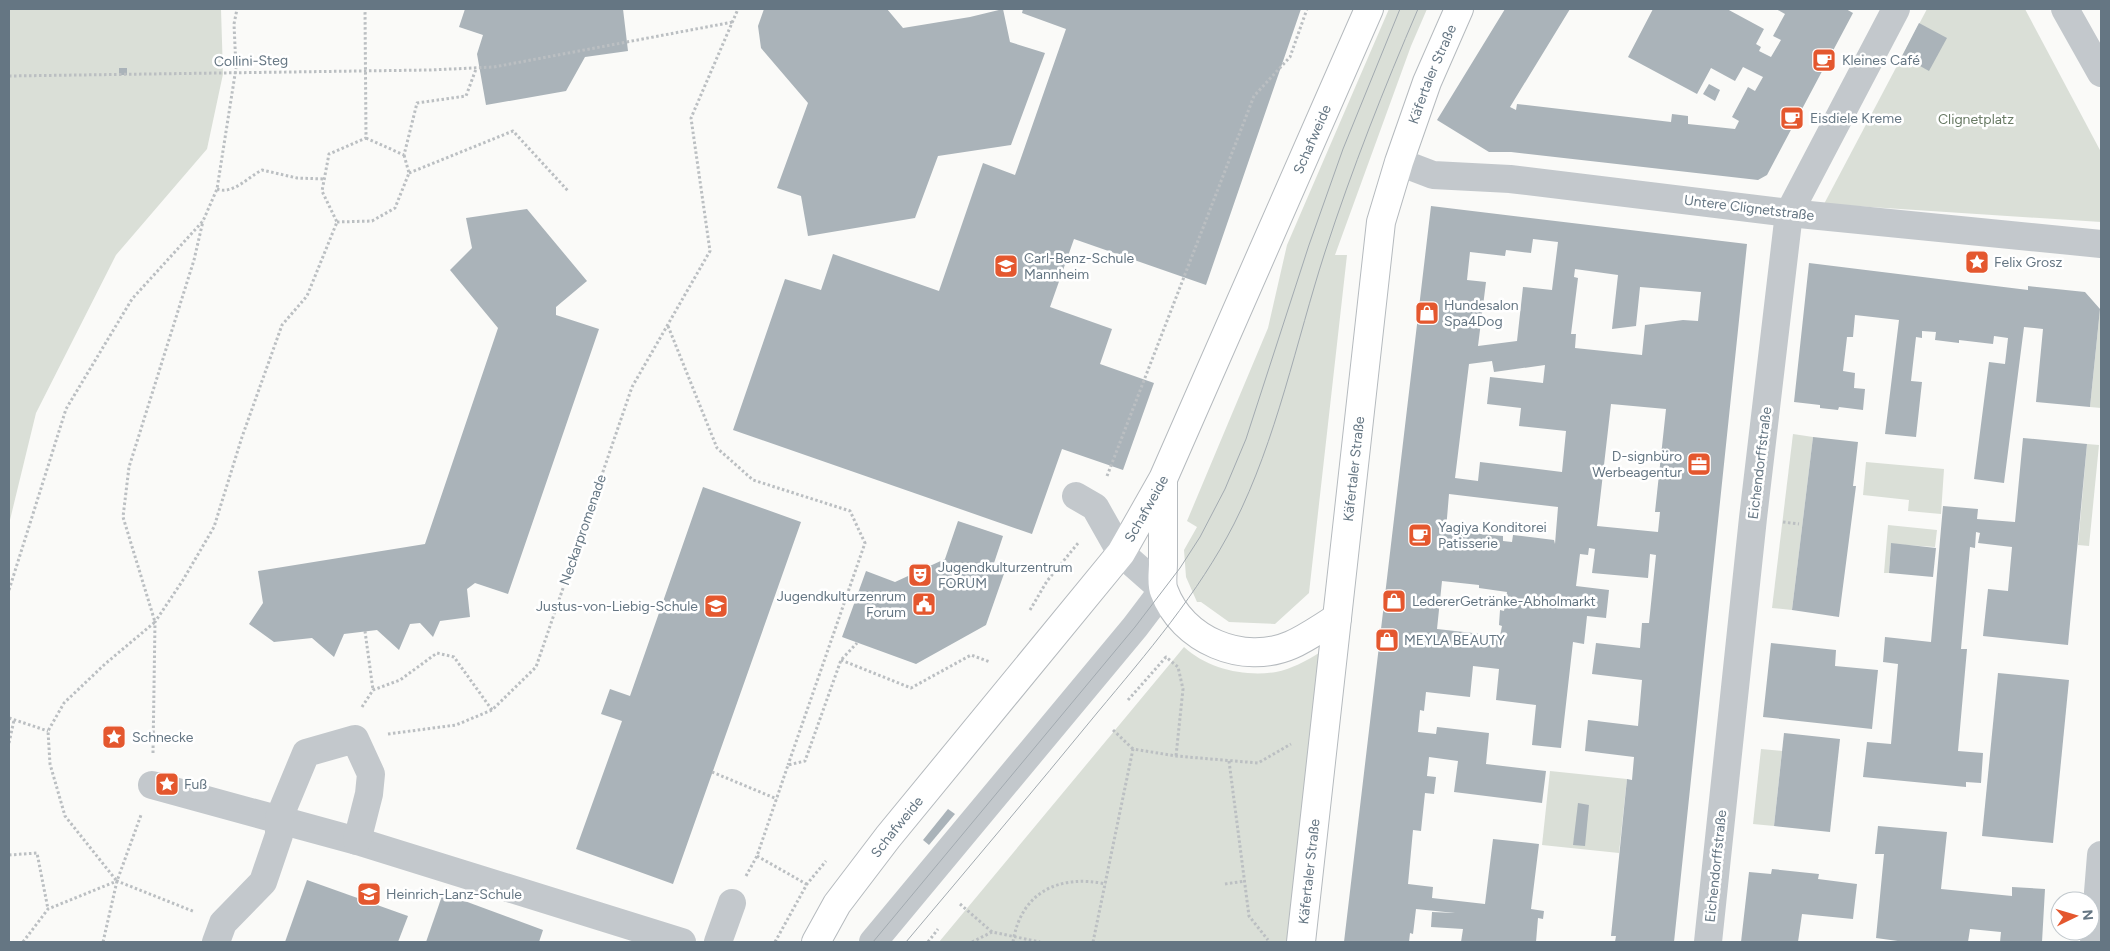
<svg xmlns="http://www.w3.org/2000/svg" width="2110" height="951" font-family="Figtree,sans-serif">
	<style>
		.green { fill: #dadfd7 }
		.building { fill: #aab3b9; fill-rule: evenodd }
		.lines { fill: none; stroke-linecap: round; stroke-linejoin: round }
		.major-casing { stroke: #b5babe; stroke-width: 30 }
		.path { stroke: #bbbfc2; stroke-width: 3; stroke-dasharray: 2.5 2.5; stroke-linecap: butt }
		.minor { stroke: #c3c8cc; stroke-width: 28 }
		.major { stroke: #fff; stroke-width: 28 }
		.tram { stroke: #a2aab0; stroke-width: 1 }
		.path-bridge { stroke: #bbbfc2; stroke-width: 3; stroke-dasharray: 2.5 2.5; stroke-linecap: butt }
		.labels { text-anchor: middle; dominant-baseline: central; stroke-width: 5; stroke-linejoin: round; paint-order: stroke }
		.poi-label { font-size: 14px; fill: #657683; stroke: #fff; text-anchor: start }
		.street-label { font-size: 14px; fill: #657683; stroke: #fff }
		.park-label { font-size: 14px; fill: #687a64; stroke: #fff }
	</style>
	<rect width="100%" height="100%" fill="#fafaf8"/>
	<g class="green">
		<path d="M9,9H221L223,74L207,149L116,255L36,413L9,524Z"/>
		<path d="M1389,9H1427L1411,46L1335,255H1347L1309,593L1275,624L1229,622L1201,602H1197L1186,577L1184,550L1197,527L1187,521L1268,328L1287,245Z"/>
		<path d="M1927,9H2025L2101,152V222L1824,204Z"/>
		<path d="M2100,309H2101V408L2090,407Z"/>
		<path d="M1793,434L1813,437L1792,610L1772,608Z"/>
		<path d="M2087,444L2099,445L2089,546L2078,545Z"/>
		<path d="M1866,462L1944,469L1941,514L1908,511L1909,500L1863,495Z"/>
		<path d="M1888,525L1937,530L1935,547L1891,544L1889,573H1884Z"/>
		<path d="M1184,647C1208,669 1245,677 1276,672C1291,669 1306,661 1319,653L1290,942H939Z"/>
		<path d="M1761,749L1782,751L1774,826L1753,824Z"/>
		<path d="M1550,771L1627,779L1619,853L1542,845Z"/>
	</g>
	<g class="building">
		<path d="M465,9H623L628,51L585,57L566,91L486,105L477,54L483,35L459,27Z"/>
		<path d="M764,9H887L903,28L970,17L1003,9L1010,42L1045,53L1011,145L938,156L915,218L808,236L801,196L777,188L808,103L761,48L758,26Z"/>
		<path d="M1023,9H1301L1206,285L1074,239L1050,307L1112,329L1100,364L1154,383L1123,470L1062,449L1032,534L733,430L785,279L821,290L833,254L939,291L983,163L1015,175L1066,29L1022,13Z"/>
		<path d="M1505,9H1570L1510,107L1516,110L1517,104L1671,122L1672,114L1688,116V124L1735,129L1739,121L1732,117L1748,87L1755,91L1763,77L1743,67L1735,81L1711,68L1697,94L1628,57L1653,9H1727L1764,29L1756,44L1761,47L1759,51L1771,57L1781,40L1773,36L1785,14L1776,9H1846L1853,13L1767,175L1758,180L1511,152H1489L1437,120Z"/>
		<path d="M1919,23L1947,38L1929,71L1902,56Z"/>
		<rect x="119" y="68" width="8" height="7"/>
		<path d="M1709,84L1720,90L1715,101L1703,94Z"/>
		<path d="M1431,206L1747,244L1674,942H1615L1616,936H1611L1627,779L1632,780L1634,757L1585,751L1588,720L1638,726L1642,680L1592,674L1596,643L1640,648L1642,623H1649L1656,555L1650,554L1648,578L1592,573L1595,549L1589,548L1588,555L1580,554L1576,586L1609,590L1606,618L1587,616L1584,644L1573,642L1561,748L1532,745L1536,705L1496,700L1499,669L1473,666L1470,697L1426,692L1424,711L1420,710L1418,732L1436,734L1437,727L1489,733L1486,764L1546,771L1542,803L1454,792L1458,761L1429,757L1427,776L1436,777L1434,794L1425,793L1421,831L1413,830L1408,884L1433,887L1432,898L1485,904L1493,839L1539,844L1531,909L1544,911L1543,919L1538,918L1536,942H1461L1463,929L1431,927L1432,912L1455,913L1416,909L1413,934L1410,933L1409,942H1344ZM1533,239L1558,242L1552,290L1523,287L1517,341L1478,346L1486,282L1467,280L1470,252L1505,256L1506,250L1531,253ZM1575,269L1618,275L1612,329L1636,326L1640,287L1701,292L1698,321L1683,320L1645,325L1642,355L1575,348L1576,334H1571L1578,278L1574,277ZM1492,361L1494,372L1545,365L1543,383L1490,377L1487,404L1521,408L1519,426L1566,431L1562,472L1480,462L1478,481L1455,478L1469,364ZM1611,404L1666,409L1655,512H1660L1658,532L1597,526ZM1449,494L1558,507L1555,544L1554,540L1513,535L1512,542L1503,541V536L1480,534V530L1461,528V531L1446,530ZM1442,581L1479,585V588L1507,592L1504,611L1500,610L1499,625L1502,626L1500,636L1437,629Z"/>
		<path d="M527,209L587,281L556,307V315L599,329L508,594L475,583L467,589L470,617L440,621L433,637L420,623L410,624L399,650L377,630L344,634L334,657L312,638L274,642L249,624L263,603L258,571L425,544L498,328L450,270L472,248L466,218Z"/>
		<path d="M1809,263L2028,290V286L2085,292L2100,309L2090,407L2036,402L2043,329L2024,327L2004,483L1974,479L1989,362L2005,364L2008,338L1994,336L1993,344L1959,340V343L1935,340L1936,332L1922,331V338L1916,337L1911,381L1922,382L1916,437L1885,434L1899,320L1855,315L1853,337H1847L1843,371L1855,373L1854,388L1865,389L1863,410L1839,407L1838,410L1820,408V405L1794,402Z"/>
		<path d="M1813,437L1858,442L1853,486H1856L1839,617L1792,610Z"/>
		<path d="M2023,438L2087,444L2068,645L1983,636L1988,589L2008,591L2012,547L1978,543L1980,533L1976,532L1975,548L1970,547L1961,649H1967L1958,751L1983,753L1981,783L1966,782V787L1863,777L1867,742L1891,744L1898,664L1883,662L1885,637L1931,642L1943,506L1978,509L1977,519L2015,522Z"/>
		<path d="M703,487L801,522L673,884L576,849L622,721L601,714L610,689L630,696Z"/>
		<path d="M958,521L1003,536L994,563L1006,568L986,625L916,664L842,637L866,571L895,582L945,559Z"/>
		<path d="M1891,543L1936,548L1933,577L1889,573Z"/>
		<path d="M1771,643L1836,650L1835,666L1878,670L1872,729L1763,717Z"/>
		<path d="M1998,673L2069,680L2053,843L1982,836Z"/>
		<path d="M1784,733L1840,739L1830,832L1774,826Z"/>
		<path d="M1578,803L1589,805L1585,846L1573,845Z"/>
		<path d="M948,809L955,814L929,845L923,840Z"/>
		<path d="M1878,826L1947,832L1941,889L2012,896V887L2045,889L2042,942H2000L2001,932L1970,929L1968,942H1905L1876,938L1884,854H1875Z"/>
		<path d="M1772,869L1819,874L1818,879L1857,884L1853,919L1802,914L1798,942H1741L1749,872L1771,874Z"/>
		<path d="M307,880L408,916L398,942H285Z"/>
		<path d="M443,893L543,930L539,942H426Z"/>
	</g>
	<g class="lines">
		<g class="major-casing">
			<g id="major">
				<path d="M1163,480C1163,508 1163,536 1163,564C1163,572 1161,584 1164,591C1182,640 1243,666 1291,645C1307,638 1322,627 1337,618"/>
				<path id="s1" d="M816,942L837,904L888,837L1121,553L1163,479L1369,9"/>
				<path id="s2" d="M1301,942L1381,222L1399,162L1427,82L1459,9"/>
			</g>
		</g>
		<g class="path">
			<path d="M494,67L733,22"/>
			<path d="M366,138L404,155L417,103L466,96L476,69"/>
			<path d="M409,173L513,131L569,192"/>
			<path d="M217,189C233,195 248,177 262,170L297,178L324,179"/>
			<path d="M337,222L372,221L395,208L409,173L404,155"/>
			<path d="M668,326L717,448L753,480L850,511L865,543L788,765"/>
			<path d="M1107,476L1254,96L1290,57L1307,9"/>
			<path d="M1783,522L1799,524"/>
			<path d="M9,590L66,409L132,299L203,221L217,189L236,68L234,24L237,9"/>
			<path d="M1030,610L1047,581L1079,542"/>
			<path d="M365,631L373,690"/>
			<path d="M841,660L911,688L971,655L990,662"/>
			<path d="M1128,700L1166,657L1178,667L1183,689L1176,756"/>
			<path d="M362,707L373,690L400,680L437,653L454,657L492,710"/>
			<path d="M9,718L48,731"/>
			<path d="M1113,730L1133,749"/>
			<path d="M388,734L456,725L492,710L536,667L632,387L710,251L691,118L738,9"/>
			<path d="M9,743L14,720"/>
			<path d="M153,753L155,622L183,580L214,527L242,437L282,325L307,296L337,222L322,191L329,154L366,138L365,9"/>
			<path d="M1229,761L1249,916L1268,940"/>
			<path d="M712,772L777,799"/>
			<path d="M9,855L37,853L48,909"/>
			<path d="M757,856L808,885"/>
			<path d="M746,876L757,856L788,765L805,761L841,660L857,643"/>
			<path d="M116,880L65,816L50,764L48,731L64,703L105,664L155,622L123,517L129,467L194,260L203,221"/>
			<path d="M1225,884L1245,881"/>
			<path d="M960,904L992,932"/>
			<path d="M23,942L48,909L117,881L195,912"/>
			<path d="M103,942L117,881L141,815"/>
			<path d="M775,942L807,884L826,861"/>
			<path d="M928,942L938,929"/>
			<path d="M972,942L992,932L1040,942"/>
			<path d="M1013,942C1021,892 1059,874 1106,884"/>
			<path d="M1093,942L1133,749L1176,756L1258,763L1291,744"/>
		</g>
		<g class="minor">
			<path d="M2065,9L2101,73"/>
			<path d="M1399,162L1433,175L1510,179L1789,213L2101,244"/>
			<path d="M152,785L357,841L682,942"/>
			<path d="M216,942L223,923L263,882L279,835V818L306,753L355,739L371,774L369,794L357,841"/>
			<path d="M718,942L732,903"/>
			<path d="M873,942L1135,627L1163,590L1121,553L1095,507L1076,496"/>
			<path d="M1708,942L1753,518L1789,213L1896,9"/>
			<path d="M2094,942L2101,855"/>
		</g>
		<use href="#major" class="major"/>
		<g class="tram">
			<path d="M873,942L1135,627L1180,568L1200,537L1225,489L1246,439L1309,245L1343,149L1400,9"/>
			<path d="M906,942C970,866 1034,790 1097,713C1147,653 1198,594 1234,524C1277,439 1296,342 1325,252C1352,169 1384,88 1418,9"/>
		</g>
		<path class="path-bridge" d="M9,76L430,70L494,67"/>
	</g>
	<defs>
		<g id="cafe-square" transform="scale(1.25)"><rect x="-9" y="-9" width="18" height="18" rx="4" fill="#e4572e" stroke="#fff"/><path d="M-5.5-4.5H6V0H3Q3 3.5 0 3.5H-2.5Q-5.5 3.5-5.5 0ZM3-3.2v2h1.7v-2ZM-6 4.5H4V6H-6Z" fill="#fff"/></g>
		<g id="sight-square" transform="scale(1.25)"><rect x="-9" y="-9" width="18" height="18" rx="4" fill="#e4572e" stroke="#fff"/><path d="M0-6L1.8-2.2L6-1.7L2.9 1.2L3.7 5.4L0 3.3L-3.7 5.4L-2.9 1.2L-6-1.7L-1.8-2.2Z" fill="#fff"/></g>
		<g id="school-square" transform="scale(1.25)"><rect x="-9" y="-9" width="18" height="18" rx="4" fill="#e4572e" stroke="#fff"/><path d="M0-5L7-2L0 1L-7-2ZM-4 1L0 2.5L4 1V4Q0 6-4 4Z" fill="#fff"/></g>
		<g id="shop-square" transform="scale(1.25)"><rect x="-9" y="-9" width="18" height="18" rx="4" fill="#e4572e" stroke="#fff"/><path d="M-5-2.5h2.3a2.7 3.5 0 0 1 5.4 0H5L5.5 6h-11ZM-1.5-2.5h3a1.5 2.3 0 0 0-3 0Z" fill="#fff"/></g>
		<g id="office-square" transform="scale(1.25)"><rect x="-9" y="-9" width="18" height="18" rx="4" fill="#e4572e" stroke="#fff"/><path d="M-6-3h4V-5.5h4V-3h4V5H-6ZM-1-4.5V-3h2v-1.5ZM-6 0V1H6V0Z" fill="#fff"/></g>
		<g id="theatre-square" transform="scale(1.25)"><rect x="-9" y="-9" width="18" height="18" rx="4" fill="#e4572e" stroke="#fff"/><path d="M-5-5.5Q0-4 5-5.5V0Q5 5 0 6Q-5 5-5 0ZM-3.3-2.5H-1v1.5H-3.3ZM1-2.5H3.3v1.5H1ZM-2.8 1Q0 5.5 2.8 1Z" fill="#fff"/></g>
		<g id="civic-square" transform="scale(1.25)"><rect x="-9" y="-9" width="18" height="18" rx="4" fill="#e4572e" stroke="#fff"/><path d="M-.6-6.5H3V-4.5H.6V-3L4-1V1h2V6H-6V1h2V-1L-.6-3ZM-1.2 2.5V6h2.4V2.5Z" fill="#fff"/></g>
	</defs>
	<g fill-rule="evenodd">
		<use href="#cafe-square" x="1824" y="60"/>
		<use href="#cafe-square" x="1792" y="118"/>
		<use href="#sight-square" x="1977" y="262"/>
		<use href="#school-square" x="1006" y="266"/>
		<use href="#shop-square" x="1427" y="313"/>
		<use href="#office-square" x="1699" y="464"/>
		<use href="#cafe-square" x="1420" y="535"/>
		<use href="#theatre-square" x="920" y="575"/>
		<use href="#shop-square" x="1394" y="601"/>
		<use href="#civic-square" x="924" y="604"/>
		<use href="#school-square" x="716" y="606"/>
		<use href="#shop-square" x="1387" y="640"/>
		<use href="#sight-square" x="114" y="737"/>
		<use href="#sight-square" x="167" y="784"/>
		<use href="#school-square" x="369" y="894"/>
	</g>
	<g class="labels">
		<g class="poi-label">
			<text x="1842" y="60">Kleines Café</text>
			<text x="1810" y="118">Eisdiele Kreme</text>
			<text x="1024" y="258">Carl-Benz-Schule<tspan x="1024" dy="16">Mannheim</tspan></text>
			<text x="1994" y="262">Felix Grosz</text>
			<text x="1444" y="305">Hundesalon<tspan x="1444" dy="16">Spa4Dog</tspan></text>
			<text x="1682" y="456" text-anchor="end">D-signbüro<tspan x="1682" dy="16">Werbeagentur</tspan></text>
			<text x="1438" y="527">Yagiya Konditorei<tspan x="1438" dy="16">Patisserie</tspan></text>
			<text x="938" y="567">Jugendkulturzentrum<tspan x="938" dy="16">FORUM</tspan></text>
			<text x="906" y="596" text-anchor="end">Jugendkulturzenrum<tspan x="906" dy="16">Forum</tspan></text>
			<text x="1412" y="601">LedererGetränke-Abholmarkt</text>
			<text x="698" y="606" text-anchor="end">Justus-von-Liebig-Schule</text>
			<text x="1404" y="640">MEYLA BEAUTY</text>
			<text x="132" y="737">Schnecke</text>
			<text x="184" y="784">Fuß</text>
			<text x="386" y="894">Heinrich-Lanz-Schule</text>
		</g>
		<g class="street-label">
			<text transform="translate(251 61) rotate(-1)">Collini-Steg</text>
			<text stroke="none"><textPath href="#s2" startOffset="881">Käfertaler Straße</textPath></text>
			<text stroke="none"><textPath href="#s1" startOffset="951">Schafweide</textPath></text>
			<text transform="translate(1749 208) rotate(7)">Untere Clignetstraße</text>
			<text transform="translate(1760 463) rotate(-83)">Eichendorffstraße</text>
			<text stroke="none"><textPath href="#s2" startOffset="476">Käfertaler Straße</textPath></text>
			<text stroke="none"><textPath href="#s1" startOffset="546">Schafweide</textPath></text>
			<text transform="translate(583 530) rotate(-71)">Neckarpromenade</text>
			<text stroke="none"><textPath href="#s1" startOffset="141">Schafweide</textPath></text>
			<text transform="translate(1716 866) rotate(-84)">Eichendorffstraße</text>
			<text stroke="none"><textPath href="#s2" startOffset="71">Käfertaler Straße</textPath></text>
		</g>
		<g class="park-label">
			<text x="1976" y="119">Clignetplatz</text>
		</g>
	</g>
	<rect width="2110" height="951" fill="none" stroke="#657683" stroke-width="20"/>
	<g transform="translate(2075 916) rotate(85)"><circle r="24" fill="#ffffff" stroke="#c1c8cd"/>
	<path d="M0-4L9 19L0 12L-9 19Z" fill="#e4572e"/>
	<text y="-8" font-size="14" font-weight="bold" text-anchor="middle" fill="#657683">N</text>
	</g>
</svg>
